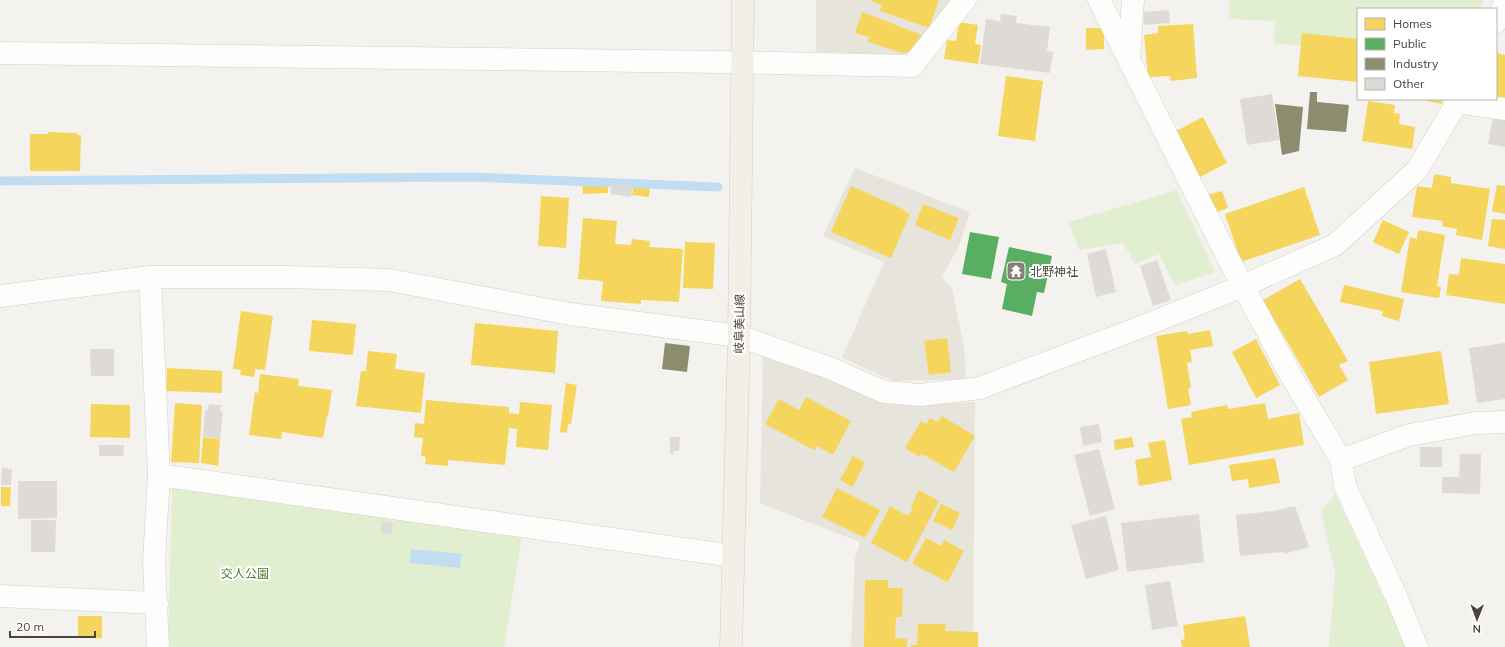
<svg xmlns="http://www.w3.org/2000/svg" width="1505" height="647" font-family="Mulish,'Noto Sans JP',sans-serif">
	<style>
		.residential { fill: #e7e4dc }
		.green { fill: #e1eecf }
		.water { fill: #c0ddf1 }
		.homes { fill: #f6d55c }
		.public { fill: #5aae61 }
		.industry { fill: #8c8c6e }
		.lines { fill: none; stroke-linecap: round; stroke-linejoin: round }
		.stream { stroke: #c0ddf1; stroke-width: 9 }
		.building { fill: #dedbd6 }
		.minor-casing { stroke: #d2d0cb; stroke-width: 23 }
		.primary-casing { stroke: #d6cebb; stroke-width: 23 }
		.minor { stroke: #fdfdfc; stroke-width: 22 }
		.primary { stroke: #f2efe6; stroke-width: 22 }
		.labels { text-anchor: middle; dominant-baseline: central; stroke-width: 4; stroke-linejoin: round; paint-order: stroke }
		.poi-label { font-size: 12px; fill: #4b4439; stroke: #fff; text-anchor: start }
		.street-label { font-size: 12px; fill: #4b4439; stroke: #fff }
		.park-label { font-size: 12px; fill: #4a7f2a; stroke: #fff }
	</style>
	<rect width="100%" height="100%" fill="#f4f2ee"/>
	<g class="residential">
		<path d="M816,0H955L915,55L816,52Z"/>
		<path d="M855,168L970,212L959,246L942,277L952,288L964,346L966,379L894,381L842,358L884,262L823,236Z"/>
		<path d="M771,353L924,405L975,402L973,647H851L855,558L860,542L760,503L763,358Z"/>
	</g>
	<g class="green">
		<path d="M1230,0H1484L1480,9H1358V51L1274,43L1275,21L1229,19Z"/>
		<path d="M1177,190L1215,272L1175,285L1159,254L1135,264L1123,243L1079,250L1069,222Z"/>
		<path d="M172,487L522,538L504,647H168Z"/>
		<path d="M1335,494L1407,647H1329L1335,573L1321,512Z"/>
	</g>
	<path class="water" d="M411,549L462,554L460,568L410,563Z"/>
	<g class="homes">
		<path d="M869,0H939L929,28L880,11L882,5Z"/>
		<path d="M862,12L922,35L916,51L902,53L868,42L869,37L855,33Z"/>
		<path d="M959,22L978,25L975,44L981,45L978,64L944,59L947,40L956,41Z"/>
		<path d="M1193,24L1197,78L1171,81L1170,76L1148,77L1144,35L1158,33V26Z"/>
		<path d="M1086,28H1104V49L1086,50Z"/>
		<path d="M1302,33L1358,39V82L1298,76Z"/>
		<path d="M1496,53L1505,55V110L1496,99Z"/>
		<path d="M1006,76L1043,81L1035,141L998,136Z"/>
		<path d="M1417,99H1442V104Z"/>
		<path d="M1368,101L1395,105L1394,113L1400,114L1399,124L1415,127L1412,149L1362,141Z"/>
		<path d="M1203,117L1227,163L1200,177L1176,131Z"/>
		<path d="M48,132L77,133V135H81L80,171H30V134H48Z"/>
		<path d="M1434,174L1451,177V183L1490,189L1482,240L1456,235L1457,229L1442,226L1443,221L1412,217L1417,186L1432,188Z"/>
		<path d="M607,178L608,193L583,194L582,179Z"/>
		<path d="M634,185L650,187L649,197L632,195Z"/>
		<path d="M1497,185L1505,186V214L1492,211Z"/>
		<path d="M851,186L905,210L904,211L910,214L891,258L831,232Z"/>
		<path d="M1304,187L1320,235L1241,262L1225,214Z"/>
		<path d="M1222,191L1228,208L1214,213L1208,195Z"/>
		<path d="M541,196L569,198L566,248L538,246Z"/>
		<path d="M923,204L959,218L950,240L915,225Z"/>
		<path d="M583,218L617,221L615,244L631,245L632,239L650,241L649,247L683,249L679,302L641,300V304L601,301L603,281L578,279Z"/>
		<path d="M1492,219L1505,220V249L1488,246Z"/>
		<path d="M1383,220L1409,232L1399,254L1373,242Z"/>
		<path d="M1418,230L1445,235L1437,286L1441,287L1439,298L1401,292L1410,237L1417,239Z"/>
		<path d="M685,242L715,243L713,289L683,288Z"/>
		<path d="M1461,258L1505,264V304L1446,295L1449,274L1459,275Z"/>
		<path d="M1300,279L1348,361L1339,365L1348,380L1319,397L1263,300Z"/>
		<path d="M1344,285L1404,299L1399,321L1382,316L1383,311L1340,302Z"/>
		<path d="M241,311L273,316L265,370L255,369L254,377L240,375L241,370L233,369Z"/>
		<path d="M312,320L356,324L353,355L309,351Z"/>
		<path d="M475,323L558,331L555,373L471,365Z"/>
		<path d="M1210,330L1213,346L1190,350L1192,362L1187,363L1191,388L1188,389L1191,405L1168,409L1156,336L1187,331L1188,334Z"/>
		<path d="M947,338L951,372L929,375L924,341Z"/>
		<path d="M1256,339L1280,385L1256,398L1232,352Z"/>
		<path d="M368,351L397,354L395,369L425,373L421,413L356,406L361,371H366Z"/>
		<path d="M1441,351L1449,404L1376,414L1369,362Z"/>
		<path d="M167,368L222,371V393L166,391Z"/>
		<path d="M260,374L299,379L298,386L332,390L328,416H327L323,438L282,432L281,439L249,435L255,392L258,393Z"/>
		<path d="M566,383L577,385L571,424H568L567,433L560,432Z"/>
		<path d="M806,397L851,421L833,455L817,446L814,450L765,424L779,399L799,410Z"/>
		<path d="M426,400L509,407V413L519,414L520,402L552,405L548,450L516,447L517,429L509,428L505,465L448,460V466L425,464L426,457L421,456L423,438L414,437L415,423L424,424Z"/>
		<path d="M175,403L202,405L199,463L171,462Z"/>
		<path d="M1265,403L1268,419L1299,413L1304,445L1189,465L1181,419L1192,417L1191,412L1227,405L1228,409Z"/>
		<path d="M91,404L130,405V438L90,437Z"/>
		<path d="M942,416L975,436L954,472L922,454L920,457L905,448L921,421L926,424L930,418L938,422Z"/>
		<path d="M203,437L220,439L218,466L201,463Z"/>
		<path d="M1132,437L1134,447L1115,450L1114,440Z"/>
		<path d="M1165,440L1172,480L1139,486L1135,460L1151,457L1148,443Z"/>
		<path d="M853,456L865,462L853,487L840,480Z"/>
		<path d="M1275,458L1280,483L1249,488L1248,479L1232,481L1229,465Z"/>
		<path d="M1,487H11L10,506H1Z"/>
		<path d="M837,488L880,510L865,538L822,517Z"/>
		<path d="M919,490L939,501L907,562L871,543L890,506L908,516L913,508L911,507Z"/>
		<path d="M941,504L960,513L952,530L933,521Z"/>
		<path d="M926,538L941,546L944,540L964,551L948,582L912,564Z"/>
		<path d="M865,580H888V588H903L902,617H896L895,638L907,639V647H864Z"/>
		<rect x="78" y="616" width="24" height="22"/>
		<path d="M1245,616L1250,647H1182L1181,640L1185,639L1183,625Z"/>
		<path d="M918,624H946L945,631L978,632V647H911V645H917Z"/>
	</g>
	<g class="public">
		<path d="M970,232L999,237L991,279L962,274Z"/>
		<path d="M1009,247L1052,256L1044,293L1037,292L1032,316L1002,309L1007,284L1001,282Z"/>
	</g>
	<g class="industry">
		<path d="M1310,92H1317V102L1349,105L1346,132L1307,129Z"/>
		<path d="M1275,104L1303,107L1299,151L1282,155Z"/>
		<path d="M665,343L690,346L687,372L662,369Z"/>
	</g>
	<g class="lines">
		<path class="stream" d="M0,181L470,177L718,187"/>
	</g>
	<g class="building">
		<path d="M1169,10L1170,23L1144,25L1143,12Z"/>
		<path d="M1001,14L1017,16L1016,23L1050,27L1047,51L1053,52L1050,73L980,64L986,19L1000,21Z"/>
		<path d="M1272,94L1279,140L1247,145L1240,99Z"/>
		<path d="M1494,112L1505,114V147L1488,144Z"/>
		<path d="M612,183L633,186L631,197L610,194Z"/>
		<path d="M1106,249L1116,292L1096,297L1087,254Z"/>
		<path d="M1157,260L1171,300L1153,306L1140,266Z"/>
		<path d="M1505,343V399L1477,403L1469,348Z"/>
		<path d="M90,349H114V376H91Z"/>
		<path d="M209,404L221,405L220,411L223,412L220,439L203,436L205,410H208Z"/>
		<path d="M1099,424L1102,442L1083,446L1080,427Z"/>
		<path d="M670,437H680L679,451H674V454H670Z"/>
		<path d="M99,445H124L123,456H99Z"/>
		<rect x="1420" y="447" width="22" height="20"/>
		<path d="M1099,449L1115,509L1090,516L1074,455Z"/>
		<path d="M1460,454H1481L1480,494L1442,493V477H1459Z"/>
		<path d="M2,468L12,469L11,485H1Z"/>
		<path d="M18,481H57V518L18,519Z"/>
		<path d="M1295,506L1309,547L1284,554L1283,552L1240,556L1236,515L1273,511Z"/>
		<path d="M1199,514L1204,562L1127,572L1121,523Z"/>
		<path d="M1106,516L1119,570L1086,579L1071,525Z"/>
		<path d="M31,520H56L55,552H31Z"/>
		<path d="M382,521L393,523L391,534L381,533Z"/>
		<path d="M1170,581L1178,626L1152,630L1145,585Z"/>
	</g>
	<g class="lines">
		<g class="minor-casing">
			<g id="minor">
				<path d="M1099,0L1227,256L1290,374L1341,460L1345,486L1396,596L1417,647"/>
				<path d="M1496,22L1505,2"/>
				<path d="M0,53L723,62L912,66L965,0"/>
				<path d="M1129,58L1133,0"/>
				<path d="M1457,102L1505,109"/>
				<path d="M150,277L159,475L154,561L158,647"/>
				<path d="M0,296L150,277H288L389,280L570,314L739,336L832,369L884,392L920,395L980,388L1141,327L1243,286L1335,245L1417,170L1459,99"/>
				<path d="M1341,460L1409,435L1476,423L1505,422"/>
				<path d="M159,475L733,556"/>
				<path d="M0,596L157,603"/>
			</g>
		</g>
		<g class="primary-casing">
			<path id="primary" d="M731,647L739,336L743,0"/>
		</g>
		<use href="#minor" class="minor"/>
		<use href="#primary" class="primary"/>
	</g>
	<defs>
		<g id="temple-square" transform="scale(1)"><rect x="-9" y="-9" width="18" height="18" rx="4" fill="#868178" stroke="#fff"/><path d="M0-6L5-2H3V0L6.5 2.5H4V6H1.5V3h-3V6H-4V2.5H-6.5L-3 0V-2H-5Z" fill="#fff"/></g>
	</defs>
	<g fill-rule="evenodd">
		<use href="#temple-square" x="1016" y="271"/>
	</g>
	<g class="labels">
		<g class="poi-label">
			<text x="1030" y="271">北野神社</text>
		</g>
		<g class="street-label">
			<text transform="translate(739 324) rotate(-89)">岐阜美山線</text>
		</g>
		<g class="park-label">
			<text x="245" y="573">交人公園</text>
		</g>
	</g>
	<rect x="1357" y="8" width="140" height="92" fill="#ffffff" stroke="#b7b4b0"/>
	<rect x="1365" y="18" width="20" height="12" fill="#f6d55c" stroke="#b7b4b0"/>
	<text x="1393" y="28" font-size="12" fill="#4b4439">Homes</text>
	<rect x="1365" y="38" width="20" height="12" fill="#5aae61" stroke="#b7b4b0"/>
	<text x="1393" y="48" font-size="12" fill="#4b4439">Public</text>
	<rect x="1365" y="58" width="20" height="12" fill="#8c8c6e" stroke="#b7b4b0"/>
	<text x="1393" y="68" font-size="12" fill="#4b4439">Industry</text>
	<rect x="1365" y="78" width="20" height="12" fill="#dedbd6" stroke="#b7b4b0"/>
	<text x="1393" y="88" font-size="12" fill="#4b4439">Other</text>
	<g transform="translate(1477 619) rotate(181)" stroke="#ffffff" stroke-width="3" paint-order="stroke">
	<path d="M0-3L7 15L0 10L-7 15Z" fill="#4b4439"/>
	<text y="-6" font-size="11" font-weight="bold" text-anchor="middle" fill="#4b4439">N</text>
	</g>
	<path d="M10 631v6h85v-6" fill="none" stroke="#4b4439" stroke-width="2"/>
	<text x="16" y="631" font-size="12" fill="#4b4439" stroke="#ffffff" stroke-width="3" paint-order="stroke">20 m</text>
</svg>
